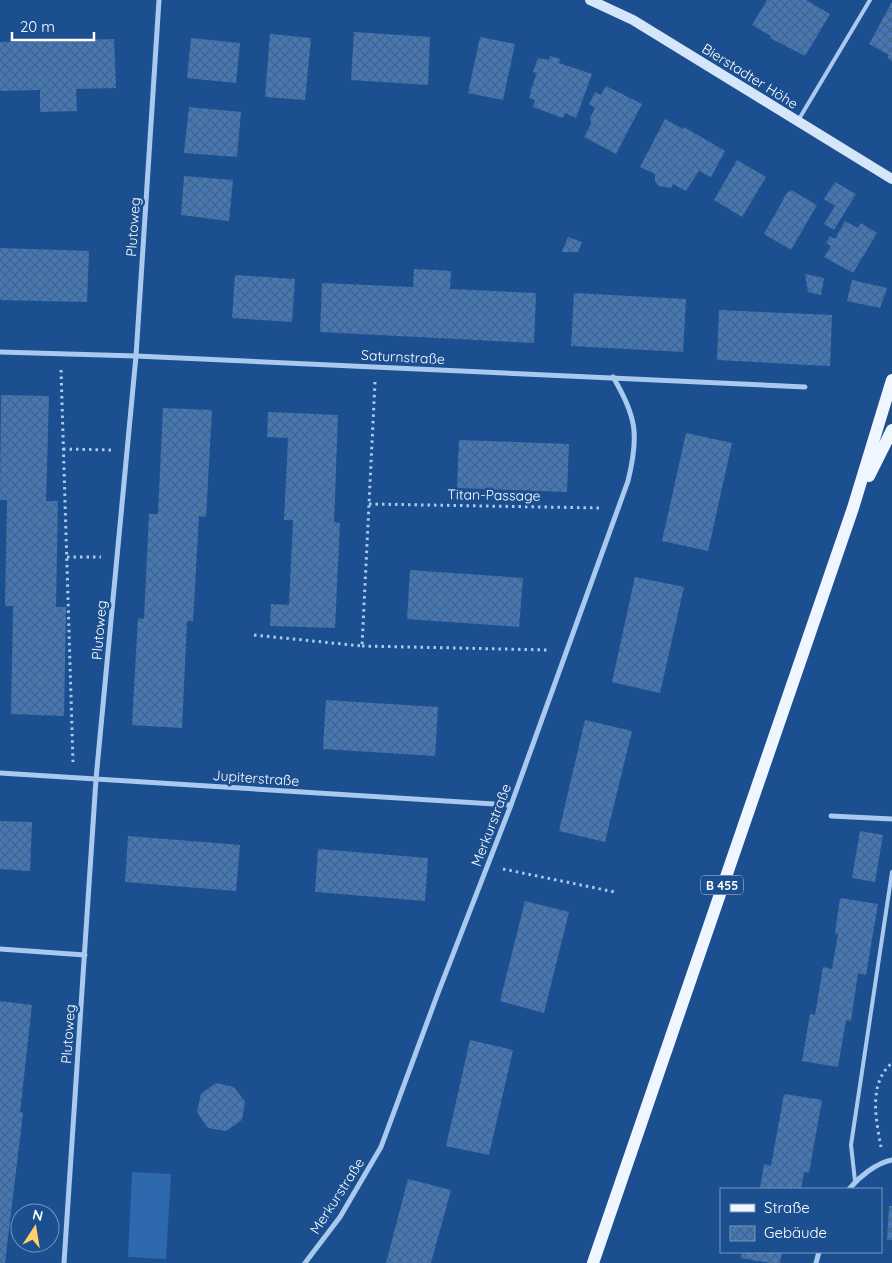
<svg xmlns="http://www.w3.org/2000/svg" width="892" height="1263" font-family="Quicksand,sans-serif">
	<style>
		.garden { fill: #2e69ad }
		.building { fill: url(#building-cross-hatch) }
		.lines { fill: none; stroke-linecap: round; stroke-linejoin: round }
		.path { stroke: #a9c9ee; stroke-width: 3; stroke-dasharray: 2.5 4; stroke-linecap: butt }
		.service { stroke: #a9c9ee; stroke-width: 4 }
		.minor { stroke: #a9c9ee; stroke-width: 5 }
		.secondary { stroke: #d6e6fa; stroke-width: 10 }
		.primary { stroke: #f0f6ff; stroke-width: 12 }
		.labels { text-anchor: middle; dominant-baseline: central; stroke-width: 5; stroke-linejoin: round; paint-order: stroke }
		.shield { fill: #1b4f8f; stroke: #bbcadd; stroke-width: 1 }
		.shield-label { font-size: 12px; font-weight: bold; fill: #fff }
		.street-label { font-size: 14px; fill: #fff; stroke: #1b4f8f }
	</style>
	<defs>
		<pattern id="building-cross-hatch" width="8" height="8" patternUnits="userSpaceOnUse" patternTransform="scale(1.25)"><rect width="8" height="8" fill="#4478b7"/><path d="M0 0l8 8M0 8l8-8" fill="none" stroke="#486282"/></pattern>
	</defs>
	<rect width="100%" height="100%" fill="#1b4f8f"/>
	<path class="garden" d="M132,1172L171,1174L166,1259L128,1257Z"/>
	<g class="building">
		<path d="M767,0H806L830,14L805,56L770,38L771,36L752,25Z"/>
		<path d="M892,2V61L887,58L889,55L869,44Z"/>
		<path d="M354,32L430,37L428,85L351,80Z"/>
		<path d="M270,34L311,38L305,100L265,97Z"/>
		<path d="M480,37L515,44L503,100L468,93Z"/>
		<path d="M191,38L240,43L236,83L187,78Z"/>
		<path d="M114,39L116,88L76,89L77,111L40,112V90L0,91V42Z"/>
		<path d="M550,56L560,59L559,63L592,74L576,118L565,113L563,118L533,107L535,100L529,98L531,93L530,92L537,73L533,72L538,58L549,60Z"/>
		<path d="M606,86L642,104L616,154L584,137L591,124L590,118L595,108L589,104L595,92L601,95Z"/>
		<path d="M189,107L241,112L237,157L184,153Z"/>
		<path d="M665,119L683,129L684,127L725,151L711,177L699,171L686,191L673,184L671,188L659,186L655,181V174L640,167Z"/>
		<path d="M737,160L766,177L742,217L714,200Z"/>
		<path d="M184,176L233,180L229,221L181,215Z"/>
		<path d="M835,182L856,194L834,230L824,224L835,206L824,199Z"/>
		<path d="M791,190L817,205L791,250L764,234L788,191L790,192Z"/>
		<path d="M845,221L858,228L861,223L877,233L853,273L824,257L831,246L826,243L830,236L835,239Z"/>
		<path d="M568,237L582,242L578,252H562Z"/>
		<path d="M0,248L89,251L87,302L0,300Z"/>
		<path d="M414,269L451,271L450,289L536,293L534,343L320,332L322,283L413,287Z"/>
		<path d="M805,274L824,278L821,295L808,292Z"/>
		<path d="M235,275L295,279L292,322L232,318Z"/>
		<path d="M852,280L887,288L880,308L847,301Z"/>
		<path d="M574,293L686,299L683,352L571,346Z"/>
		<path d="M719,310L832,315L830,366L717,360Z"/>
		<path d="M1,395L49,396L46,501H58L56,607H66L64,716L11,714L13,606H5L7,500H0Z"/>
		<path d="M163,408L212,410L206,517L199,516L193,621H187L182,728L132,725L138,618L144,619L149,514H158Z"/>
		<path d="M268,412L338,415L334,522L340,523L335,628L270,626L271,604L289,605L293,520H284L288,438L267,437Z"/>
		<path d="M686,433L732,443L708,551L662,541Z"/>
		<path d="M459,440L569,444L567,492L457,488Z"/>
		<path d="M410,570L523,578L519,627L407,619Z"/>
		<path d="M635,577L684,587L660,693L612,682Z"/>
		<path d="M326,700L438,707L435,756L323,749Z"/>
		<path d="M585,720L632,731L605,842L559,831Z"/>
		<path d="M0,821L32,822L30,871L0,869Z"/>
		<path d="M860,831L883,835L875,882L852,878Z"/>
		<path d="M128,836L240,845L236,891L125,882Z"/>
		<path d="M318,849L428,858L425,901L315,892Z"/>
		<path d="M840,898L878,904L866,975L858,973L851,1021L846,1020L838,1067L802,1061L810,1014L815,1015L823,967L832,969L838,934L835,933Z"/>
		<path d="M525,901L569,912L544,1013L500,1001Z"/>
		<path d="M0,1001L32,1005L20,1112L23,1113L5,1263H0Z"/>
		<path d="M470,1040L513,1050L489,1155L446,1146Z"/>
		<path d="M216,1083L234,1087L245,1102L242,1120L226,1131L208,1128L197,1112L201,1094Z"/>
		<path d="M784,1094L822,1100L809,1173L804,1172L801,1189H760L764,1164L771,1166Z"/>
		<path d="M408,1179L451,1190L431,1263H386Z"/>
		<path d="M889,1206H892V1240H887Z"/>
		<path d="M742,1252H782L780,1263H770L741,1258Z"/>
	</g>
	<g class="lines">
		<g class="path">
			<path d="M61,370L73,762"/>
			<path d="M63,449L112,450"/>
			<path d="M369,504L601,508"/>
			<path d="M67,557H101"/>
			<path d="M254,635L362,646L375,382"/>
			<path d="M362,646L549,650"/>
			<path d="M503,869L615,892"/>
			<path d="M881,1147C876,1120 868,1083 892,1063"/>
		</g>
		<g class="service">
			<path d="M799,119L870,0"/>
			<path d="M855,1181L851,1145L892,872"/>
		</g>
		<g class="minor">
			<path d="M0,352L136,356L805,387"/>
			<path d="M0,773L511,805"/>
			<path d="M831,816L892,819"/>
			<path d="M0,949L85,955"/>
			<path d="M849,1189C859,1177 876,1163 892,1160"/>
			<path d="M64,1263L96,779L136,356L159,0"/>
			<path d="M305,1263L340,1217L381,1147L438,993L511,805L628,481C639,436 637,417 613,377"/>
			<path d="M816,1263L819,1252"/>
		</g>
		<path class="secondary" d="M590,0L633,20L892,179"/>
		<g class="primary">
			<path d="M869,476L892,430"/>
			<path d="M593,1263L853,508L892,380"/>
		</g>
	</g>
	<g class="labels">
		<rect class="shield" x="701" y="875.5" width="42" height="19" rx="4"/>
		<g class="shield-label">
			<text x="722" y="885">B 455</text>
		</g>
		<g class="street-label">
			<text transform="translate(750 76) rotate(32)">Bierstadter Höhe</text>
			<text transform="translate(133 227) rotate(-86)">Plutoweg</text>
			<text transform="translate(403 357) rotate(3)">Saturnstraße</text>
			<text transform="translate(494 495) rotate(1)">Titan-Passage</text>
			<text transform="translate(99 630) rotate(-85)">Plutoweg</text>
			<text transform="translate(256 778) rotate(4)">Jupiterstraße</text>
			<text transform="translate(491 825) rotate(-69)">Merkurstraße</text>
			<text transform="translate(68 1034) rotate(-86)">Plutoweg</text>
			<text transform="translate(337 1196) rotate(-57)">Merkurstraße</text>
		</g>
	</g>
	<rect x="720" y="1188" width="162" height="65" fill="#1b4f8f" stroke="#7695bc"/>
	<rect x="730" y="1204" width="25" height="8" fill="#f0f6ff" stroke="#7695bc"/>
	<text x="764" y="1213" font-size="15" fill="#ffffff">Straße</text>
	<rect x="730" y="1226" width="25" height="15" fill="url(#building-cross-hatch)" stroke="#7695bc"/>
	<text x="764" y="1238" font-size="15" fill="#ffffff">Gebäude</text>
	<g transform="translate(35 1228) rotate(12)"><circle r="24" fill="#1b4f8f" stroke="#7695bc"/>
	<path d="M0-4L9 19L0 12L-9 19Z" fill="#ffd166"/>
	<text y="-8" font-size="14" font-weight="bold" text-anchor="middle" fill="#ffffff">N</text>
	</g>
	<path d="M12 32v8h82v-8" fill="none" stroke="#ffffff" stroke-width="2.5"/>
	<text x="20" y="32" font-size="15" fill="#ffffff" stroke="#1b4f8f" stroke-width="4" paint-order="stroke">20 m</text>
</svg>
